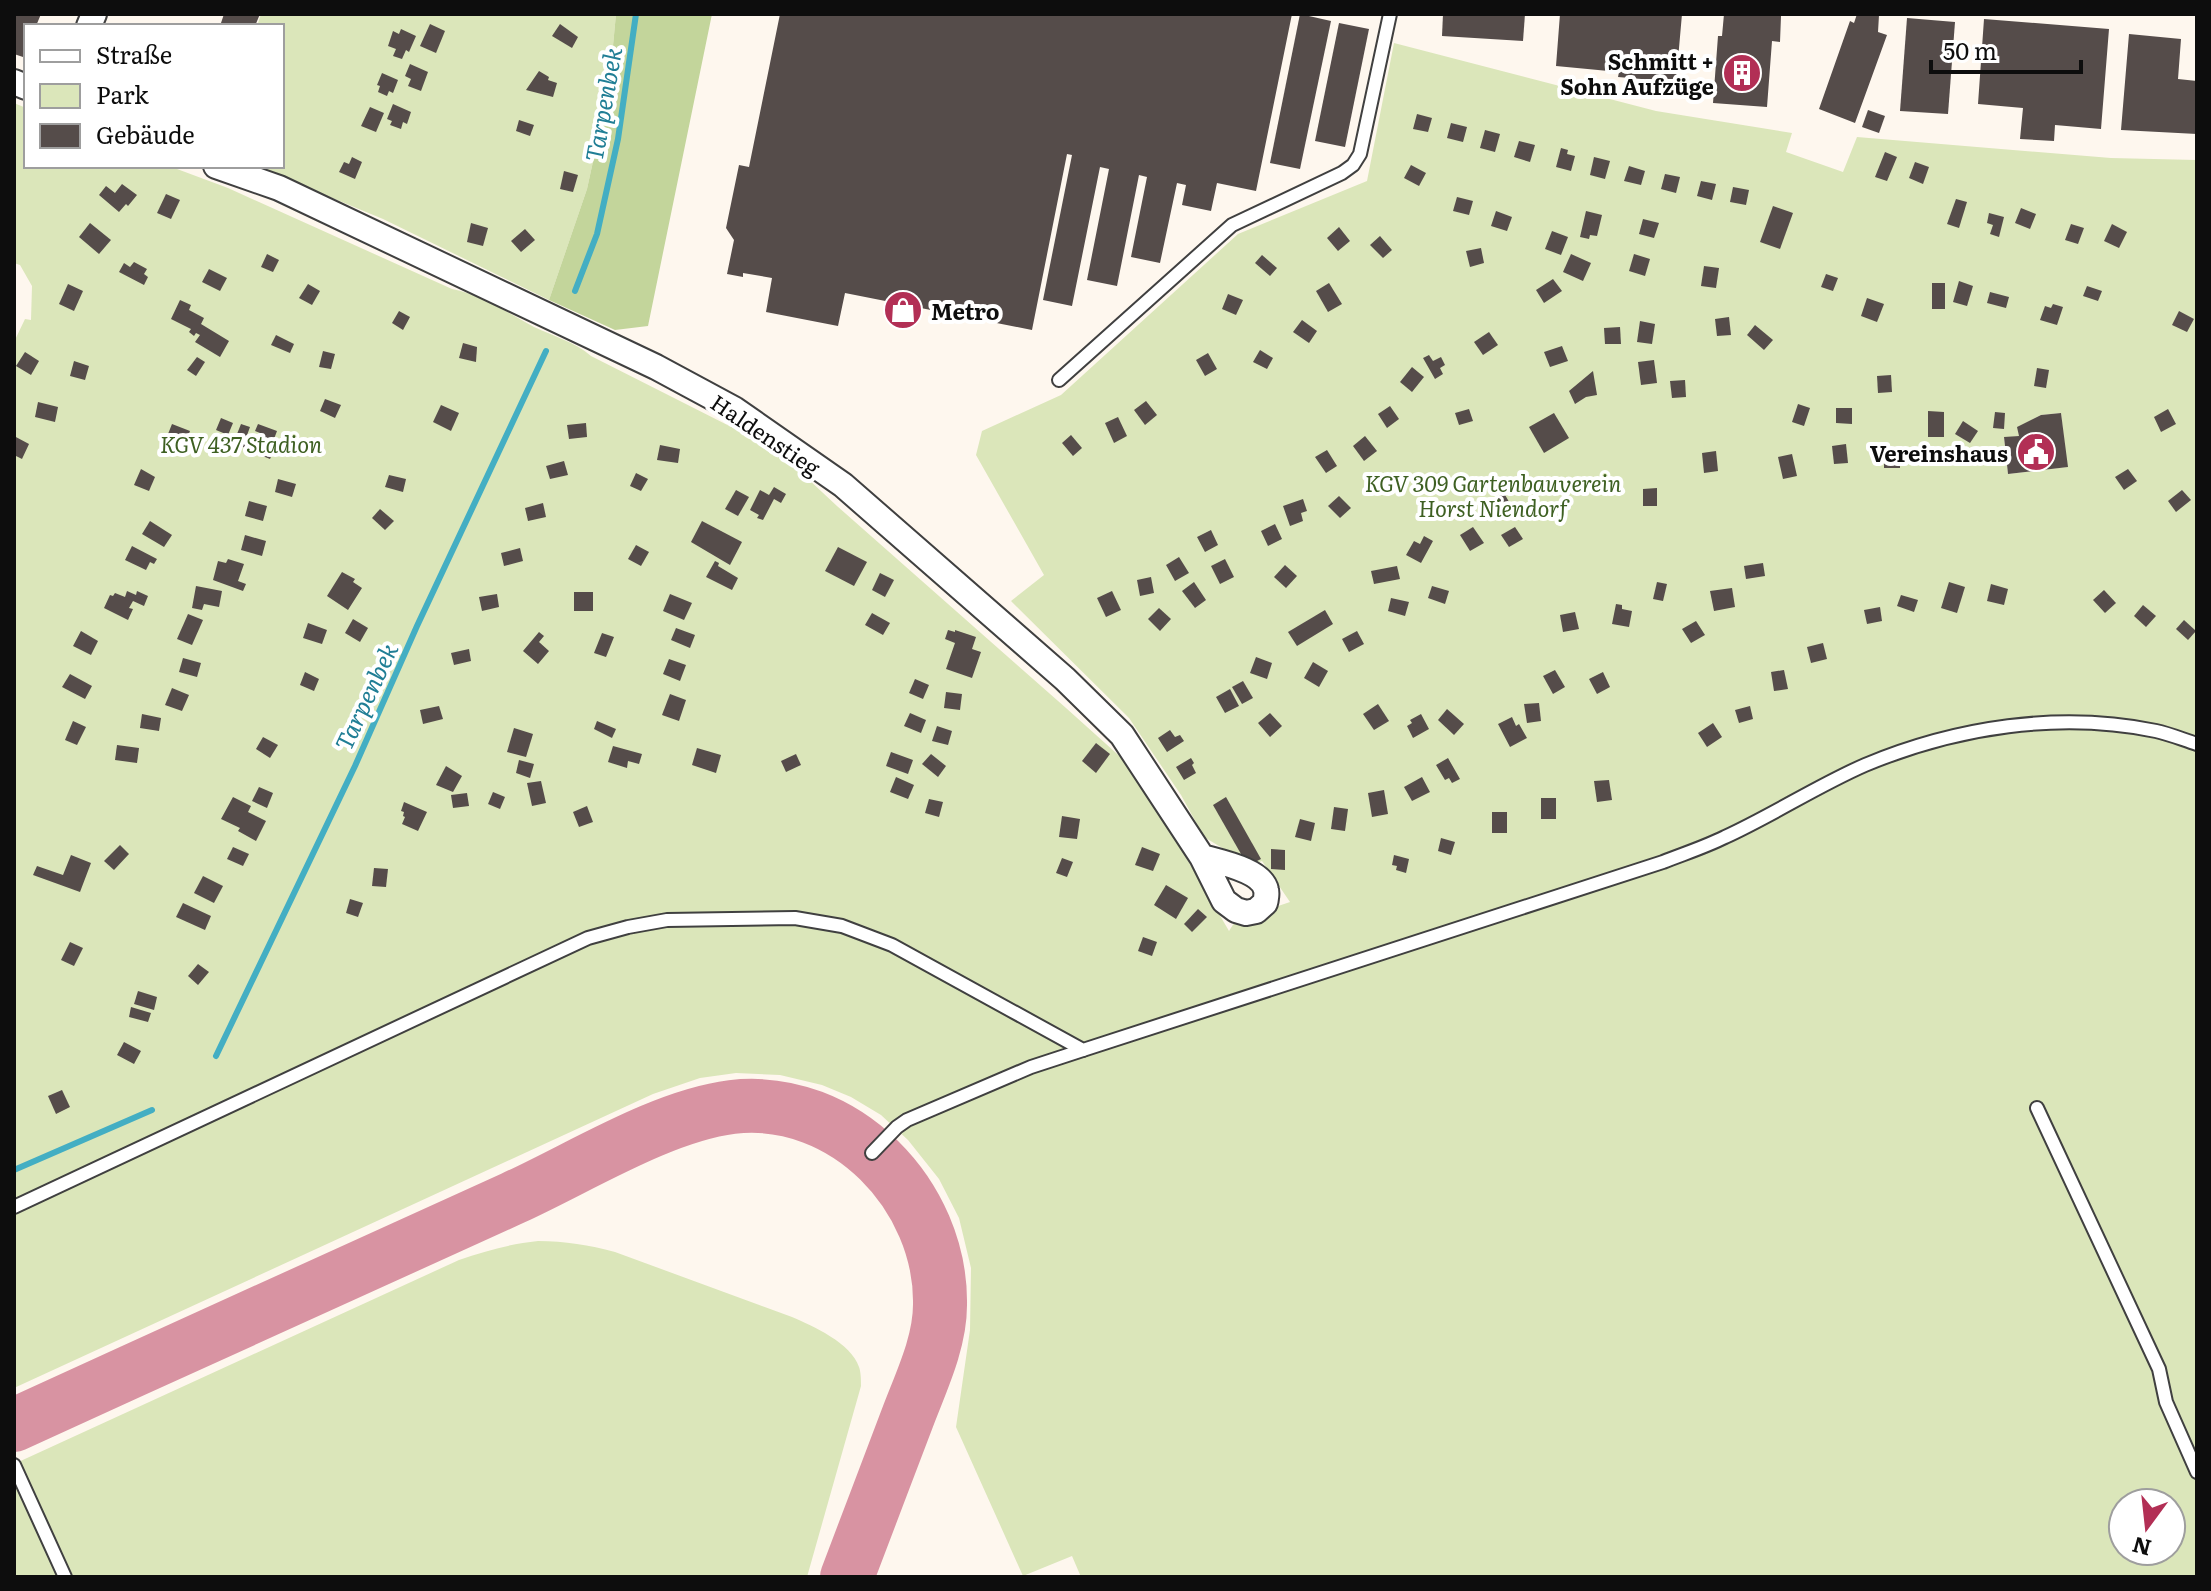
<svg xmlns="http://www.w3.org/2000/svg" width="2211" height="1591" font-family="Literata,serif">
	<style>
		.green { fill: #dbe6ba; fill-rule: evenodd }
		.forest { fill: #c3d59b }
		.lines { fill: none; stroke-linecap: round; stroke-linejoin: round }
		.stream { stroke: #43aec3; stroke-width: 6 }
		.taxiway { stroke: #d893a2; stroke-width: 54 }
		.building { fill: #554c4a }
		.lane-casing { stroke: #404040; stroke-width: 16 }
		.street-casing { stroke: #404040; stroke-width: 28 }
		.lane { stroke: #fff; stroke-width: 12 }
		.street { stroke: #fff; stroke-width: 24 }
		.labels { text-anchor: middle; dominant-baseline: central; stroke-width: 8; stroke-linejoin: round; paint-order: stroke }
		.poi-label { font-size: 22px; font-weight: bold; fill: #0d0d0d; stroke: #fff; text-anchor: end }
		.street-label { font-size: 22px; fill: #0d0d0d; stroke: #fff }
		.park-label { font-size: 22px; font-style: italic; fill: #3e6022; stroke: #fff }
		.water-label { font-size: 24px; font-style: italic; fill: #207e95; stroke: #fff }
	</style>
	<rect width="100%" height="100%" fill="#fef7ee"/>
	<g class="green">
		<path d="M261,14H616L609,88L587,189L549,300L383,219L255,166H282V26H257Z"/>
		<path d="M1394,43L1656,111L1792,133L1786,152L1843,172L1857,137L2111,158L2197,160V1577H1081L1072,1556L1023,1576L956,1427L970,1330L971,1268L959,1218L939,1179L908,1140L881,1115L851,1097L822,1085L780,1075L736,1073L700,1078L653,1094L14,1388V342L25,319L31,320L32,286L20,265L14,263V103L26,108V166H169L228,188L452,289C482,295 508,313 534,327C553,336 575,342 591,356L777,450L837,506L1066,708L1135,770L1229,931L1236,920L1290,902L1262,861L1254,864L1244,861L1204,837L1181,795L1129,718L1011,601L1044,575L976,455L982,431L1061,395L1238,234L1367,181ZM2061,413L2067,467L2008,474L2004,438L2019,436L2018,427L2041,415ZM2123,1503H2171V1551H2123Z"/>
		<path d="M538,1241C565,1241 589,1245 615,1252L792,1317C813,1326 851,1343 859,1367C861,1372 861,1381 861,1386L807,1577H14V1464L459,1260C485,1251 510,1244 538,1241Z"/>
	</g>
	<path class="forest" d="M616,14H712L648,326L615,330L549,300L587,189L609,88Z"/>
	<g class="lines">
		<g class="stream">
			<path d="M575,291L597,234L618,139L636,14"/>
			<path d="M216,1056L355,766L417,626L546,351"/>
			<path d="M14,1170L152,1110"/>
		</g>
		<path class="taxiway" d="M14,1425C180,1349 346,1274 513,1198C579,1168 661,1116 732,1107C845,1094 942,1196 940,1305C940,1344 920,1384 907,1419C887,1472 867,1524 847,1577"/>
	</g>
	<g class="building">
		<path d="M14,14H41L36,26H26V51L23,57L14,54Z"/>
		<path d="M224,14H260L255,26H220Z"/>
		<path d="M780,14H1292L1256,191L1217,183L1211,211L1182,205L1186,185L1177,183L1160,263L1131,257L1147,177L1139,175L1117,286L1087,280L1109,169L1100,167L1072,306L1043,300L1072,155L1067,154L1032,330L845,293L838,326L766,312L772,278L743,273V277L727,274L734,240L726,228L739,165L749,167Z"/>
		<path d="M1300,14L1331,21L1300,169L1270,163Z"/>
		<path d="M1443,14H1525L1523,41L1442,36Z"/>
		<path d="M1560,14H1682L1676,82L1618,77L1619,72L1556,66Z"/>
		<path d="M1724,14H1784L1781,16L1780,42L1772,41L1767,107L1713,103L1718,36H1722Z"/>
		<path d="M1857,14L1879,15L1878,32L1887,35L1855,123L1819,109L1850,21L1854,23Z"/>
		<path d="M1907,18L1955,22L1948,114L1900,111Z"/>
		<path d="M1984,19L2109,29L2101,129L2055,125L2054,141L2020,139L2023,108L1978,104Z"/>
		<path d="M1339,23L1369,29L1345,147L1315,141Z"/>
		<path d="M430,24L445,31L436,53L420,46Z"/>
		<path d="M560,24L578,37L572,48L552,36Z"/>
		<path d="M401,29L416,36L409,52L406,50L402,59L393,56L396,49L388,46L393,31L399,34Z"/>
		<path d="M2129,34L2181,39L2178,79L2197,81V134L2121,130Z"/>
		<path d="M410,64L428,72L421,91L408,86L411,79L405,76Z"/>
		<path d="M539,71L549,77L548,80L557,83L553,97L526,90Z"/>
		<path d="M382,73L398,80L393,93L389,91L387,96L378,92L380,86L377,85Z"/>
		<path d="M393,104L411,112L407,124L403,122L401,129L390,125L392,121L387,119Z"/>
		<path d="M370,107L384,113L376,132L361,126Z"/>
		<path d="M1868,110L1885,116L1879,133L1862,127Z"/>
		<path d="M1417,114L1432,118L1428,132L1413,129Z"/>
		<path d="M519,120L534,125L530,136L516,131Z"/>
		<path d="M1451,123L1467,127L1463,142L1447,138Z"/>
		<path d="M1485,130L1500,134L1495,152L1480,148Z"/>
		<path d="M1519,141L1535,145L1530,162L1514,157Z"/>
		<path d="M1561,148L1568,150L1567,154L1575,156L1571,171L1556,167Z"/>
		<path d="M1885,152L1897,157L1887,181L1875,177Z"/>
		<path d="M352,157L362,162L355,179L339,172L344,162L349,164Z"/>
		<path d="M1594,157L1610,161L1605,179L1590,175Z"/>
		<path d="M1915,162L1929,167L1923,184L1909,178Z"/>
		<path d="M1411,165L1426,173L1419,186L1404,178Z"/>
		<path d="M1629,166L1645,171L1641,185L1624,181Z"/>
		<path d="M564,171L578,175L573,192L560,189Z"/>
		<path d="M1665,174L1680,177L1676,193L1661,189Z"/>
		<path d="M1701,181L1716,184L1712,200L1697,196Z"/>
		<path d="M122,184L137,195L128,206L126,204L119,212L99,195L106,186L115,193Z"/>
		<path d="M1733,187L1749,190L1746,205L1730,202Z"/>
		<path d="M166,194L180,200L171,219L157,213Z"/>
		<path d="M1457,197L1473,201L1469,215L1453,211Z"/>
		<path d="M1956,199L1967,202L1959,228L1947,224Z"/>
		<path d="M1773,206L1793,213L1780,249L1760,242Z"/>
		<path d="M2021,208L2036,214L2030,229L2015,223Z"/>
		<path d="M1496,211L1512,217L1507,231L1491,226Z"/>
		<path d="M1586,211L1602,215L1597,236L1590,235L1589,239L1580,237Z"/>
		<path d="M1989,213L2004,217L1999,237L1990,234L1993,225L1987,223Z"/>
		<path d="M1643,219L1659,223L1654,238L1639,234Z"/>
		<path d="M90,223L111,240L99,254L79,237Z"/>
		<path d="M471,223L488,228L483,246L467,242Z"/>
		<path d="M2071,224L2084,228L2078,244L2065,240Z"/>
		<path d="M2112,224L2127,232L2119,248L2104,241Z"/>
		<path d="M1339,227L1350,241L1338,251L1327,238Z"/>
		<path d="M525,229L535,240L521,252L511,241Z"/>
		<path d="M1552,231L1568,237L1561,255L1545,249Z"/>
		<path d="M1380,236L1392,250L1383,258L1370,245Z"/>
		<path d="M1481,248L1484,263L1470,267L1466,251Z"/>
		<path d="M267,254L279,260L273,272L261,267Z"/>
		<path d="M1571,254L1591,263L1583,281L1563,272Z"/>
		<path d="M1634,254L1650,259L1645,276L1629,271Z"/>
		<path d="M1262,255L1277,268L1270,276L1255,263Z"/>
		<path d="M134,262L147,269L144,274L148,277L144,285L119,272L124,263L130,267Z"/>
		<path d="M1704,266L1719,268L1716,288L1701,286Z"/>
		<path d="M209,269L227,278L220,291L202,282Z"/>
		<path d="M1826,274L1838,278L1833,291L1821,287Z"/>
		<path d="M1553,279L1562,291L1544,303L1536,290Z"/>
		<path d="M1959,281L1973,286L1967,306L1953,302Z"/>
		<path d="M1329,283L1342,304L1328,312L1316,291Z"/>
		<rect x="1932" y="283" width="13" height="26"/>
		<path d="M68,284L83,291L74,311L59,304Z"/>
		<path d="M308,284L320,291L312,305L299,298Z"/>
		<path d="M2087,286L2102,291L2098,301L2083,296Z"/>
		<path d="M1990,292L2009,297L2006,308L1987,303Z"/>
		<path d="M1228,294L1243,300L1236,315L1222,309Z"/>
		<path d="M1867,298L1884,304L1877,322L1861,316Z"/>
		<path d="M180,300L191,305L189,310L204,318L201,324L229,341L220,357L195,342L200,335L196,333L194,336L189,332L191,329L171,319Z"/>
		<path d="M2053,304L2063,307L2057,325L2040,320L2045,306L2051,308Z"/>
		<path d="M399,311L410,317L403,330L392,323Z"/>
		<path d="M2179,311L2194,319L2187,332L2172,325Z"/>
		<path d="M1729,317L1731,335L1717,336L1715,319Z"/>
		<path d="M1302,320L1317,331L1309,343L1293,332Z"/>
		<path d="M1640,321L1655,324L1652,344L1637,342Z"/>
		<path d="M1755,325L1773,340L1764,350L1747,335Z"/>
		<path d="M1620,327L1621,344H1605L1604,328Z"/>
		<path d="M1489,332L1498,345L1483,355L1474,342Z"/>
		<path d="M276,335L294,344L290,353L271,345Z"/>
		<path d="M463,343L477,347L476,362L459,358Z"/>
		<path d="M1562,346L1568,361L1550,367L1544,352Z"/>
		<path d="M1260,350L1273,358L1267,369L1253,362Z"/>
		<path d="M323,351L335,354L331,369L319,367Z"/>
		<path d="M25,352L39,361L31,375L16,366Z"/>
		<path d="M1208,353L1217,369L1205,376L1196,360Z"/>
		<path d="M1429,355L1433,361L1441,357L1445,365L1440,368L1443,374L1435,379L1423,358Z"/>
		<path d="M197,357L205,362L196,376L187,370Z"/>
		<path d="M1654,360L1657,383L1641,385L1638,362Z"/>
		<path d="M74,361L89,366L85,380L70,376Z"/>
		<path d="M1412,367L1424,377L1412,392L1400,382Z"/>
		<path d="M2037,368L2049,370L2046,388L2034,386Z"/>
		<path d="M1593,371L1597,395L1586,397L1575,404L1569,391Z"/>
		<path d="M1891,375L1892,392L1878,393L1877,376Z"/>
		<path d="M1685,380L1686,397L1672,398L1670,381Z"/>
		<path d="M325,399L341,405L335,418L320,411Z"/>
		<path d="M1146,401L1157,415L1145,425L1134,410Z"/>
		<path d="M38,402L58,407L55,422L35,417Z"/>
		<path d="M1798,404L1810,408L1804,426L1792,422Z"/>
		<path d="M441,405L459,413L451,431L433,422Z"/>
		<path d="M1390,406L1399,419L1387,428L1378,414Z"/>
		<path d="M1836,408H1852V424L1836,423Z"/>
		<path d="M1469,409L1473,421L1459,425L1455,413Z"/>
		<path d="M2168,409L2176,424L2161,432L2154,417Z"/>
		<path d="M1928,411L1944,412V437H1928Z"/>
		<path d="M1995,412L2005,413L2004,429L1993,428Z"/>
		<path d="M1554,413L1569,438L1544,453L1529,427Z"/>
		<path d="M2061,413L2068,467L2008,474L2004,437L2019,436L2017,427L2041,415Z"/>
		<path d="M1118,417L1127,436L1114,443L1105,423Z"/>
		<path d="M221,418L233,423L228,435L216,430Z"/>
		<path d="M1963,421L1978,431L1970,443L1955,434Z"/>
		<path d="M586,423L587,437L569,439L567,425Z"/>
		<path d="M172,424L190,431L184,446L166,439Z"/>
		<path d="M241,424L250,427L246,438L250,440L246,448L233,444Z"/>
		<path d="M258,424L277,431L274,439L278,440L270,459L253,452L260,433L255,431Z"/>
		<path d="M1071,435L1082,448L1073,456L1062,443Z"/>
		<path d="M14,436L29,444L22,459L14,455Z"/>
		<path d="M1365,436L1377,451L1364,461L1353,446Z"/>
		<path d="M1846,444L1848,463L1834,464L1832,446Z"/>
		<path d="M660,445L680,449L678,463L657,460Z"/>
		<path d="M1884,448L1900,449V468H1884Z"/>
		<path d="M1327,450L1337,466L1326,473L1315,457Z"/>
		<path d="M1716,451L1718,471L1704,473L1702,453Z"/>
		<path d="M1792,454L1797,476L1783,479L1778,457Z"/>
		<path d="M564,461L568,475L550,479L546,466Z"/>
		<path d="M141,469L155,477L149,491L134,485Z"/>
		<path d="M2128,469L2137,481L2124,490L2115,477Z"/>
		<path d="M636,473L648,479L641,491L630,486Z"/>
		<path d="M389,475L406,479L403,492L385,487Z"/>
		<path d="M278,479L296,484L292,497L275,492Z"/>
		<path d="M774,487L786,494L781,503L774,499L763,520L757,518L759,515L750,510L760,490L769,495Z"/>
		<path d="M1657,488V506H1643V489Z"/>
		<path d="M736,490L749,497L738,516L725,509Z"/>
		<path d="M2182,490L2191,500L2176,512L2168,501Z"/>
		<path d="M1504,493L1513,509L1497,517L1489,502Z"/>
		<path d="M1339,496L1351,508L1340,518L1328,506Z"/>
		<path d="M1303,499L1307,511L1301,513L1303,521L1290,526L1283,506Z"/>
		<path d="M249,501L267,506L263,521L245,516Z"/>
		<path d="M543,503L546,517L528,521L525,508Z"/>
		<path d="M380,509L394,521L385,530L372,518Z"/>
		<path d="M150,521L172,535L164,547L142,534Z"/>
		<path d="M702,521L742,542L730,565L691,542Z"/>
		<path d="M1275,524L1282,539L1268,546L1261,531Z"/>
		<path d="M1473,527L1484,543L1470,551L1460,535Z"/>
		<path d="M1515,527L1523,539L1509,547L1501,535Z"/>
		<path d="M1211,530L1218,545L1205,552L1197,537Z"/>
		<path d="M245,535L266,541L262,556L241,550Z"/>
		<path d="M1424,536L1433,541L1421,563L1406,555L1414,541L1420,544Z"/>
		<path d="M636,545L649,552L641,566L628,559Z"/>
		<path d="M132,546L157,559L154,564L150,562L146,570L125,560Z"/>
		<path d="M838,547L867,562L854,586L825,571Z"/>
		<path d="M520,548L523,561L504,566L501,553Z"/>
		<path d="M1179,557L1189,573L1175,581L1166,565Z"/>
		<path d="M228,559L244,564L238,581L246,584L243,591L213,580L218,561L226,563Z"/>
		<path d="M1225,559L1234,577L1220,584L1211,566Z"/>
		<path d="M715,561L719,563L718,566L738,578L732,590L706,577Z"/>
		<path d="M1763,563L1765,576L1746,579L1744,566Z"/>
		<path d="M1285,565L1297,576L1286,588L1274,577Z"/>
		<path d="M1397,566L1400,579L1374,584L1371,571Z"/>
		<path d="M342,572L355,579L353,582L362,588L348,610L327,596Z"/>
		<path d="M880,573L894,580L885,597L872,590Z"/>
		<path d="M1151,577L1154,593L1140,596L1137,580Z"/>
		<path d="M1194,582L1206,600L1195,608L1182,591Z"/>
		<path d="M1657,582L1667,584L1663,601L1653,599Z"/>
		<path d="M1949,582L1965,587L1957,613L1941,608Z"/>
		<path d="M1991,584L2008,589L2004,605L1987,601Z"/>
		<path d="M196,586L222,591L219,607L204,604L202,610L192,608Z"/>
		<path d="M1432,586L1449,591L1445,604L1428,598Z"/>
		<path d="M1732,588L1735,607L1714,611L1710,591Z"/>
		<path d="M2104,590L2116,603L2105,613L2093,600Z"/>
		<path d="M127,591L136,595L137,591L148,596L144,606L133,601L129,608L133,609L128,620L104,608L110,595L113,596L115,593L125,597Z"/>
		<path d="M1112,591L1121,610L1106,617L1097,598Z"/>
		<rect x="574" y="592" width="19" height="19"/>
		<path d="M497,594L499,607L482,611L479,597Z"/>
		<path d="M670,594L692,603L684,620L663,611Z"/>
		<path d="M1901,595L1918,600L1914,612L1897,606Z"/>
		<path d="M1391,598L1409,602L1405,616L1388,611Z"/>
		<path d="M1616,604L1622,605V609L1632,611L1629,627L1612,624Z"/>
		<path d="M2143,605L2156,616L2146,627L2134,616Z"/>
		<path d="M1880,607L1882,621L1867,624L1864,610Z"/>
		<path d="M1159,608L1171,619L1160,631L1148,619Z"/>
		<path d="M1325,610L1333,624L1297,646L1288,632Z"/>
		<path d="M1575,612L1579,629L1563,632L1560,615Z"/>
		<path d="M872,613L890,623L883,635L865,625Z"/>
		<path d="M188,614L203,620L192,645L177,639Z"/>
		<path d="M353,619L368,628L360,642L345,633Z"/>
		<path d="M2184,620L2196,631L2188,640L2176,629Z"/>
		<path d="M1696,621L1705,635L1691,643L1682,629Z"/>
		<path d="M308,623L327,630L322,644L303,638Z"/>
		<path d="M676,628L695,635L690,648L671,640Z"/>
		<path d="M948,630L955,632V630L976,637L972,649L981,652L972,678L946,669L955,643L945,639Z"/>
		<path d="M81,631L98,641L91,655L73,646Z"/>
		<path d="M1357,631L1364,644L1349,652L1342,639Z"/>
		<path d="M539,632L544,636L539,642L549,651L538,664L523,651Z"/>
		<path d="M602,633L614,637L606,657L594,653Z"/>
		<path d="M1823,643L1827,659L1811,663L1807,647Z"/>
		<path d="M469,649L471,661L454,665L451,653Z"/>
		<path d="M1256,657L1272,663L1267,679L1250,673Z"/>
		<path d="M183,658L201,663L197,677L179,672Z"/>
		<path d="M669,659L686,665L680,681L663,674Z"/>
		<path d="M1313,662L1328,671L1319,687L1304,678Z"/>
		<path d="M1555,670L1565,687L1553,694L1543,676Z"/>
		<path d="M1784,670L1788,689L1774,691L1771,672Z"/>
		<path d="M305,672L319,679L314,691L300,685Z"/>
		<path d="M1603,672L1610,687L1597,694L1589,679Z"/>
		<path d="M70,674L92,686L85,699L62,687Z"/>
		<path d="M915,679L929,685L923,699L909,693Z"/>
		<path d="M1243,681L1253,698L1242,704L1232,687Z"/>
		<path d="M172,688L189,695L182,711L165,705Z"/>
		<path d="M1230,689L1239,706L1225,713L1216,697Z"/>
		<path d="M946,692L962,694L960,710L944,708Z"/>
		<path d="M670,694L686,700L679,721L662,715Z"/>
		<path d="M1539,703L1541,721L1527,723L1524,704Z"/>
		<path d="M1378,704L1389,721L1374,730L1363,714Z"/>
		<path d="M439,706L443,719L423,724L420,710Z"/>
		<path d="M1750,706L1753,719L1739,723L1735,710Z"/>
		<path d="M1447,709L1464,724L1454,735L1438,720Z"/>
		<path d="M910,713L926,720L921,733L904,726Z"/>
		<path d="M1270,713L1282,726L1270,737L1258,723Z"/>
		<path d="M142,714L161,718L159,731L140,728Z"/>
		<path d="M1421,714L1429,729L1413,738L1407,726L1412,723L1410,720Z"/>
		<path d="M1512,717L1516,726L1519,724L1527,738L1510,747L1498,724Z"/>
		<path d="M73,721L86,727L77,745L65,740Z"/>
		<path d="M597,721L616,729L612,738L594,729Z"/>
		<path d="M1713,723L1722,737L1707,747L1698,733Z"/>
		<path d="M937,726L952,731L948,745L932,741Z"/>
		<path d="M514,728L533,734L526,757L507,752Z"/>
		<path d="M1170,730L1175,737L1180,735L1184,741L1167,752L1158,738Z"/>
		<path d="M263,737L278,745L270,758L256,749Z"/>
		<path d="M1096,743L1110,754L1096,773L1082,761Z"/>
		<path d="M117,745L139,748L137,763L115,760Z"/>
		<path d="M613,746L642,754L639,764L628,761L627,768L608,762Z"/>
		<path d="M697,748L721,755L716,773L692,765Z"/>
		<path d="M891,752L913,760L908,774L886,766Z"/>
		<path d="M796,754L801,765L786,772L781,761Z"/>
		<path d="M931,754L946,766L938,777L922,764Z"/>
		<path d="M1191,758L1194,763L1192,765L1196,773L1184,780L1176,767Z"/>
		<path d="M1448,758L1460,779L1452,783L1449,778L1445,780L1436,765Z"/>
		<path d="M519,760L534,764L530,778L516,773Z"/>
		<path d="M446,766L462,776L453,792L436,785Z"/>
		<path d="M896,777L914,785L908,799L890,792Z"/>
		<path d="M1422,777L1430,792L1412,801L1404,787Z"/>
		<path d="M1609,780L1612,800L1597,802L1594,781Z"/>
		<path d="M541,781L546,803L532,806L527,783Z"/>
		<path d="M259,787L273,793L267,808L252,801Z"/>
		<path d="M1384,790L1388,814L1372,817L1368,793Z"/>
		<path d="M493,792L505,797L500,809L488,804Z"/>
		<path d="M467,793L469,806L453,808L451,795Z"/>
		<path d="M233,797L251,806L248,812L266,821L256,841L238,831L240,828L221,819Z"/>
		<path d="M1226,797L1261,859L1253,863L1245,861L1213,805Z"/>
		<rect x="1541" y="798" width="15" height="21"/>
		<path d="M929,799L943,802L939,817L925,813Z"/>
		<path d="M404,802L427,812L418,831L402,824L405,817L403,816L404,812L401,811Z"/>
		<path d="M587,806L593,822L579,827L573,812Z"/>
		<path d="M1334,807L1348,809L1345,831L1331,829Z"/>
		<rect x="1492" y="812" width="15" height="21"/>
		<path d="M1062,816L1080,819L1077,839L1059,837Z"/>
		<path d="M1300,819L1315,823L1311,841L1295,837Z"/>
		<path d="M1441,838L1455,842L1451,855L1438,851Z"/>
		<path d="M120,845L129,854L114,870L104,861Z"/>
		<path d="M233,847L249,854L243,866L227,859Z"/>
		<path d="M1142,847L1160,854L1153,871L1135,865Z"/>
		<path d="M1271,849L1285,850V870L1271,869Z"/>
		<path d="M71,855L91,863L80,892L33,875L37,866L63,875Z"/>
		<path d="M1394,855L1409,859L1406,873L1396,870L1397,866L1392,865Z"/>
		<path d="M1062,858L1073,862L1067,877L1056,873Z"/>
		<path d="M374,868L388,869L386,887L372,886Z"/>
		<path d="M203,876L223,886L214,903L194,893Z"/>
		<path d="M1166,885L1188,898L1176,919L1154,905Z"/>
		<path d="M350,899L363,903L358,917L346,913Z"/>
		<path d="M183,903L211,916L205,930L176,917Z"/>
		<path d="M1198,909L1207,917L1192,932L1184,924Z"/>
		<path d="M1143,937L1157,942L1152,956L1138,951Z"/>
		<path d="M70,942L83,948L74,966L61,960Z"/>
		<path d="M198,964L209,972L198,985L188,976Z"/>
		<path d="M138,991L157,997L154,1010L134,1004Z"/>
		<path d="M131,1007L151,1013L148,1022L129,1017Z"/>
		<path d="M124,1042L141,1051L134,1064L117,1055Z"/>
		<path d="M62,1090L70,1107L56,1114L48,1096Z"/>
	</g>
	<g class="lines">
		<g class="lane-casing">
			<g id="lane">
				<path d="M1059,380L1232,225L1342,173L1353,165L1360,154L1390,14"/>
				<path d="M2037,1108L2159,1369L2166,1402L2197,1472"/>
				<path d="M872,1153L897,1127L907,1120L1031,1067L1083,1050"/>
				<path d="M14,1207L588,938L628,927L667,920L795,918L842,926L892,945L1083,1050L1663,862C1683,854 1705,847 1725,837C1773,815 1817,786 1865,765C1956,727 2059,711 2156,731C2170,734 2184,740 2197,744"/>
				<path d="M14,1465L65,1577"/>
			</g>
		</g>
		<g class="street-casing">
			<g id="street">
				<path d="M89,26L94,14"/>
				<path d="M14,82L26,87"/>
				<path d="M216,166L279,188L656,367L734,409L843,485L1065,679L1122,735L1202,857L1224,901L1236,910L1246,913L1256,911L1265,903C1266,900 1267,892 1266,890C1262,870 1219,862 1202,857"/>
			</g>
		</g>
		<use href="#lane" class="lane"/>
		<use href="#street" class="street"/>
	</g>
	<defs>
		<g id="building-disc" transform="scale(2)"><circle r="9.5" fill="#b22f55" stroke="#fff"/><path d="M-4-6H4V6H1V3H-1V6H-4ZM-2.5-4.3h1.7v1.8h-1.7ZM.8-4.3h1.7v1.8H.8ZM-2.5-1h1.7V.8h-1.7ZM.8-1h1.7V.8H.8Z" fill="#fff"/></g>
		<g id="shop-disc" transform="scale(2)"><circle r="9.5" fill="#b22f55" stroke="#fff"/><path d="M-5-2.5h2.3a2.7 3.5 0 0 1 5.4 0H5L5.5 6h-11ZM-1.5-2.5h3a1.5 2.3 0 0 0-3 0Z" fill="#fff"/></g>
		<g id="civic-disc" transform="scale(2)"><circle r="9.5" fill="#b22f55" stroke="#fff"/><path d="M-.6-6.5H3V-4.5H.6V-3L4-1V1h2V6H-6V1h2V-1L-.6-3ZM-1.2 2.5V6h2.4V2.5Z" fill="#fff"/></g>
	</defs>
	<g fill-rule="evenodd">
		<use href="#building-disc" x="1742" y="73"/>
		<use href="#shop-disc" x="903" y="310"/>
		<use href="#civic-disc" x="2036" y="452"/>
	</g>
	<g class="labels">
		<g class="poi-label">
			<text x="1714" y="60">Schmitt +<tspan x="1714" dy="25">Sohn Aufzüge</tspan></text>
			<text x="931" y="310" text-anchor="start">Metro</text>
			<text x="2008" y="452">Vereinshaus</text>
		</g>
		<g class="street-label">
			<text transform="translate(766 434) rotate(34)">Haldenstieg</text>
		</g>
		<g class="park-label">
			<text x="241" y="443">KGV 437 Stadion</text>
			<text x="1493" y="482">KGV 309 Gartenbauverein<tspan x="1493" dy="25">Horst Niendorf</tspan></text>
		</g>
		<g class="water-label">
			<text transform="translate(602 104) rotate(-80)">Tarpenbek</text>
			<text transform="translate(365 696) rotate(-65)">Tarpenbek</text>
		</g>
	</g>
	<rect width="2211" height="1591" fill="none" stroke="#0d0d0d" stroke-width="32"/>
	<rect x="24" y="24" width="260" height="144" fill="#ffffff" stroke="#9e9e9e" stroke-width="2"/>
	<rect x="40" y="50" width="40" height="12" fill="#ffffff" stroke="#9e9e9e" stroke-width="2"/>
	<text x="96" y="64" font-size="24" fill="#0d0d0d">Straße</text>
	<rect x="40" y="84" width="40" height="24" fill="#dbe6ba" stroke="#9e9e9e" stroke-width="2"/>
	<text x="96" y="104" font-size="24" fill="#0d0d0d">Park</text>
	<rect x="40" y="124" width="40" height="24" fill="#554c4a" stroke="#9e9e9e" stroke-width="2"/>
	<text x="96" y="144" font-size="24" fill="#0d0d0d">Gebäude</text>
	<g transform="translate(2147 1527) rotate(195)"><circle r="38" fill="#ffffff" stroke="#9e9e9e" stroke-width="2"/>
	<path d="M0-6L14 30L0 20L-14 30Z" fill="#b22f55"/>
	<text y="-12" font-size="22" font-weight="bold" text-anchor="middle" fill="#0d0d0d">N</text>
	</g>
	<path d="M1931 60v12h150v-12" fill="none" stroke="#0d0d0d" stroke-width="4"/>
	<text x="1943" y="60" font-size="24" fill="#0d0d0d" stroke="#ffffff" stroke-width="6" paint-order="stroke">50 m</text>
</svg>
